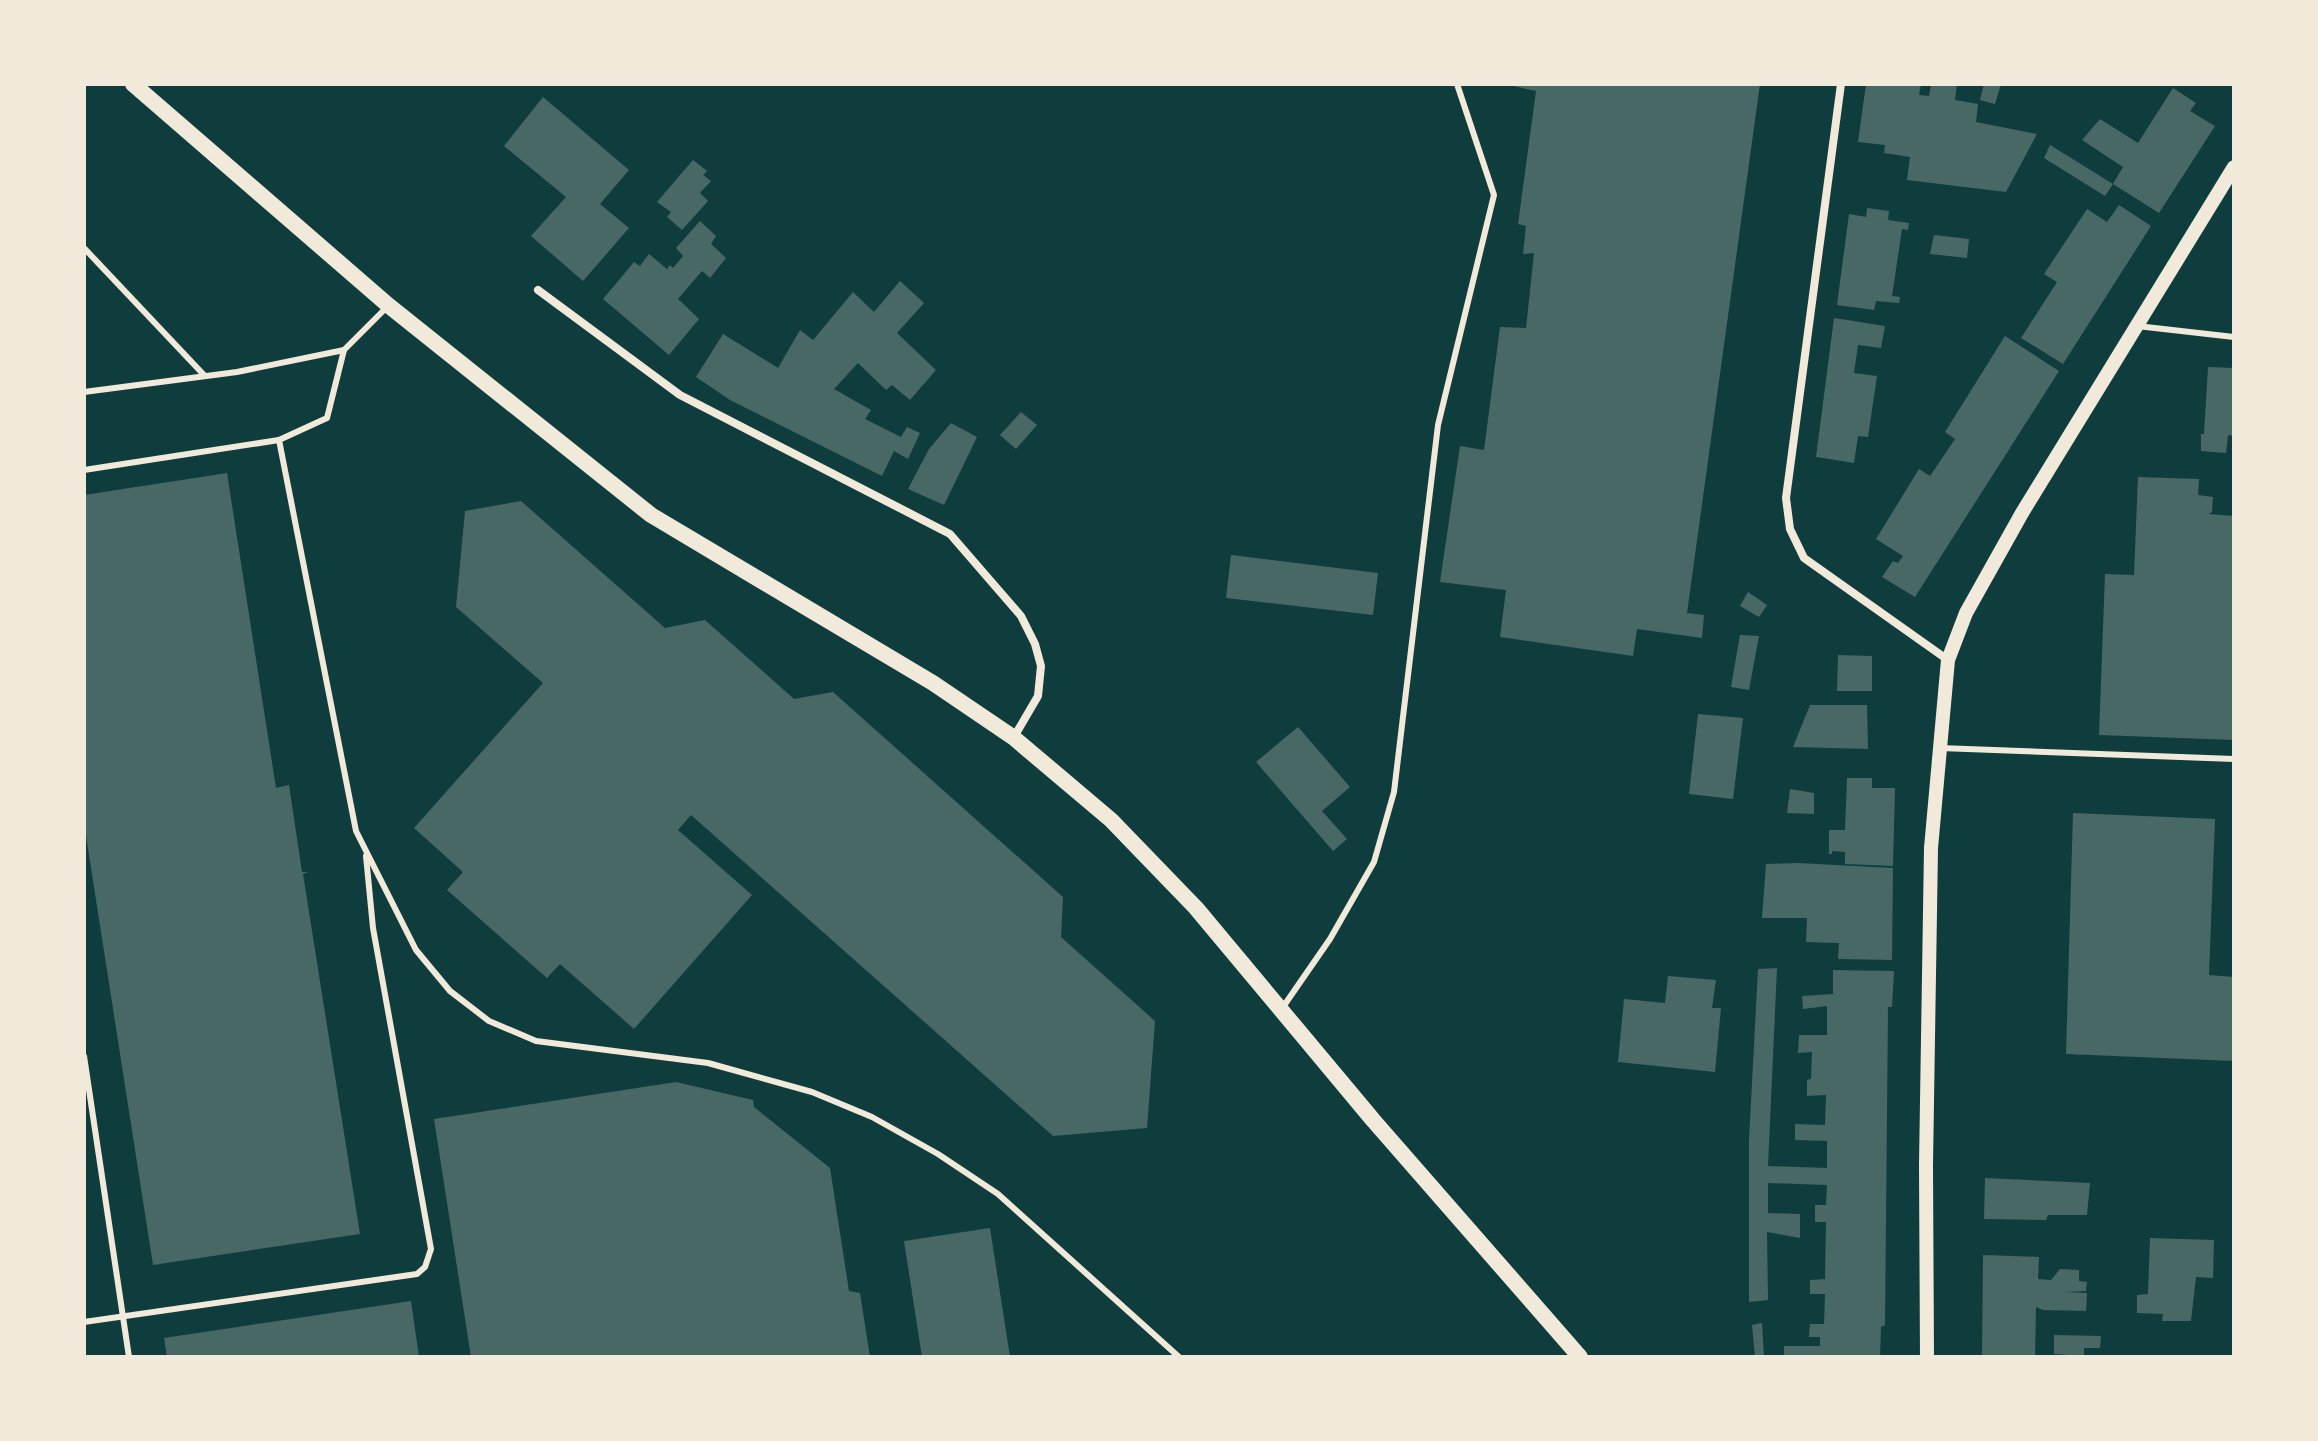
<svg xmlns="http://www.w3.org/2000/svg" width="2318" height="1441" font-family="Raleway,sans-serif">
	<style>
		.building { fill: #486865 }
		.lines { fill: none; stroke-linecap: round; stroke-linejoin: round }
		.service { stroke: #f1e9da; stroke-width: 6 }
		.minor { stroke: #f1e9da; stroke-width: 8 }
		.tertiary { stroke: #f1e9da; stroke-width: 14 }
		.secondary { stroke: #f1e9da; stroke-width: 16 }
	</style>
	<rect width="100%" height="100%" fill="#0f3d3e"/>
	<g class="building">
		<path d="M1504,84H1760L1687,613L1704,615L1702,638L1637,629L1633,656L1500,637L1506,590L1440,582L1460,446L1484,450L1500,327L1526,328L1534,253L1523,254L1526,226L1518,224L1536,91Z"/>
		<path d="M1866,84H1921L1919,95L1929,96L1931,84H1957L1955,100L1978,104L1976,122L2037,134L2006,192L1907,180L1910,157L1884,153L1885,145L1858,142Z"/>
		<path d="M1984,84H2001L1995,104L1980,100Z"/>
		<path d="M2173,88L2196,103L2190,111L2215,126L2159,213L2113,184L2123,167L2082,140L2100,119L2138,143Z"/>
		<path d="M543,97L629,170L600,204L629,228L583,281L531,236L566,197L504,146Z"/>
		<path d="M2050,145L2113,184L2105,196L2044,158Z"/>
		<path d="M693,160L707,171L703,175L711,181L700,193L708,201L682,230L667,217L671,212L657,202Z"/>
		<path d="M2119,205L2151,226L2063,364L2021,338L2057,282L2044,274L2087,209L2107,222Z"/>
		<path d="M1867,208L1889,211L1888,220L1909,223L1908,230L1902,229L1892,296L1900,297L1899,303L1876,301L1874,310L1837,305L1849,214L1866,217Z"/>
		<path d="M700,221L716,236L711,244L726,258L710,278L702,271L678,299L699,319L669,355L603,299L634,262L640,266L649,254L667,269L670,265L673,268L683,256L676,248Z"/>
		<path d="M1934,235L1969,239L1967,258L1930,254Z"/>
		<path d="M900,281L924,303L897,333L936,370L910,400L892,385L886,390L858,363L834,389L871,410L865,419L901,437L907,427L920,433L908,459L894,451L882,476L730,400L696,377L723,334L778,368L800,330L813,340L853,292L874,312Z"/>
		<path d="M1834,318L1885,326L1881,348L1858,345L1854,373L1877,376L1868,437L1858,436L1854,463L1816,457Z"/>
		<path d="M2005,336L2059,371L1915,597L1882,577L1893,561L1898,563L1903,556L1876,539L1919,469L1930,476L1955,439L1945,432Z"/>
		<path d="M2208,367L2234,368V436L2228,435L2226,453L2201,451V434H2204Z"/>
		<path d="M1021,412L1037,425L1016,449L1000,435Z"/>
		<path d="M951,423L977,437L944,505L908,489L929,449Z"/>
		<path d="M227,473L276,788L289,785L302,872H308L303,874L360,1234L153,1265L84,823V495Z"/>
		<path d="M2138,477L2199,479L2198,495L2213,497L2212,512L2209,514L2234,516V740L2099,735L2105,574L2134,575Z"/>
		<path d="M521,501L665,628L705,620L794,699L833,692L1063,897L1061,937L1155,1021L1147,1128L1053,1136L691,815L678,830L752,895L634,1029L560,964L547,978L447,890L463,872L414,828L543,683L456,607L465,511Z"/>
		<path d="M1231,555L1378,573L1373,615L1226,598Z"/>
		<path d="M1748,592L1767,605L1759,617L1740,606Z"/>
		<path d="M1740,635L1759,636L1749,690L1731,687Z"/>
		<path d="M1838,655L1872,656V691H1837Z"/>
		<path d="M1810,705H1867L1868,749L1793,747Z"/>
		<path d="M1698,714L1743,718L1733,799L1689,794Z"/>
		<path d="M1298,727L1350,787L1322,811L1347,839L1333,851L1256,762Z"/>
		<path d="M1847,778H1872V788H1895L1893,866L1845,864V852L1832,851V854H1829V830H1845Z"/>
		<path d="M1790,789L1814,793V814L1787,813Z"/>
		<path d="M2073,813L2215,819L2209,975L2234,977V1061L2066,1054Z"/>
		<path d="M1798,863L1893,868L1892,960L1838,959L1839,943L1806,942L1807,918H1762L1766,864Z"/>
		<path d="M1777,968L1768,1166L1827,1168V1141L1795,1140V1124L1825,1125L1826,1095L1807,1096V1080L1811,1079L1812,1052L1798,1053L1799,1035H1827V1006L1803,1009L1802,996L1833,994V970L1894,971L1892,1007H1888L1885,1325L1881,1327L1880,1357H1784V1346H1820V1337H1809L1810,1324H1824L1825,1294H1810V1280L1825,1279L1826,1222H1815V1205H1826L1827,1185L1768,1183V1213L1800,1214V1238L1767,1232L1768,1300L1749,1302V1140L1758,969Z"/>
		<path d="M1668,976L1716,980L1712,1008H1721L1715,1072L1618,1062L1624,999L1665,1003Z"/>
		<path d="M676,1082L753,1100L754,1107L830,1168L849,1291L860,1293L870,1357H471L434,1119Z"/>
		<path d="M1985,1178L2090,1183L2087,1215H2048L2046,1220L1984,1219Z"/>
		<path d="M990,1228L1010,1357H922L904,1241Z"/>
		<path d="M2150,1238L2214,1240L2213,1278L2196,1277L2191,1321H2162L2163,1314L2137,1313V1295L2148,1294Z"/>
		<path d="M1983,1255L2039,1257L2038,1279L2051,1280L2060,1269L2079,1270V1281L2087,1282L2086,1291L2065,1292L2087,1293L2086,1311L2043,1310L2036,1307L2035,1357H1982Z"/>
		<path d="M411,1301L419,1357H167L164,1338Z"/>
		<path d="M1762,1323L1764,1357H1755L1752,1325Z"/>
		<path d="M2054,1335L2101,1336L2100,1348H2084V1356L2054,1354Z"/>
	</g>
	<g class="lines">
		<g class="service">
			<path d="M84,248L204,375"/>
			<path d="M2137,326L2234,337"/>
			<path d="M84,392L237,372L344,350L387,307"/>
			<path d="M279,440L356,831L416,950L450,991L489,1021L536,1041L708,1063L812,1092L872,1117L938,1154L998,1194L1179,1357"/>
			<path d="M84,470L279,440L327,418L344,350"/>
			<path d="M1940,748L2234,759"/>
			<path d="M1283,1007L1330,939L1374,862L1394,792L1438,425L1494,195L1457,84"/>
			<path d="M84,1056L129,1357"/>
			<path d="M84,1322L417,1274L425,1267L431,1249L373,928L366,856"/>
		</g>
		<g class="minor">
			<path d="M1841,84L1786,498L1790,529L1804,558L1948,660"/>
			<path d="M538,290L680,395L950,534L1021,616L1035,644L1041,666L1038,696L1014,737"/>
		</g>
		<path class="tertiary" d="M1927,1357L1926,1165L1931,848L1948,660L1966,613L2022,513L2234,167"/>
		<path class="secondary" d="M133,84L388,305L651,515L933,683L1014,738L1111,820L1196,908L1373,1120L1580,1357"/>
	</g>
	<rect width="2318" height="1441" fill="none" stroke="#f1e9da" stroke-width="172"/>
</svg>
